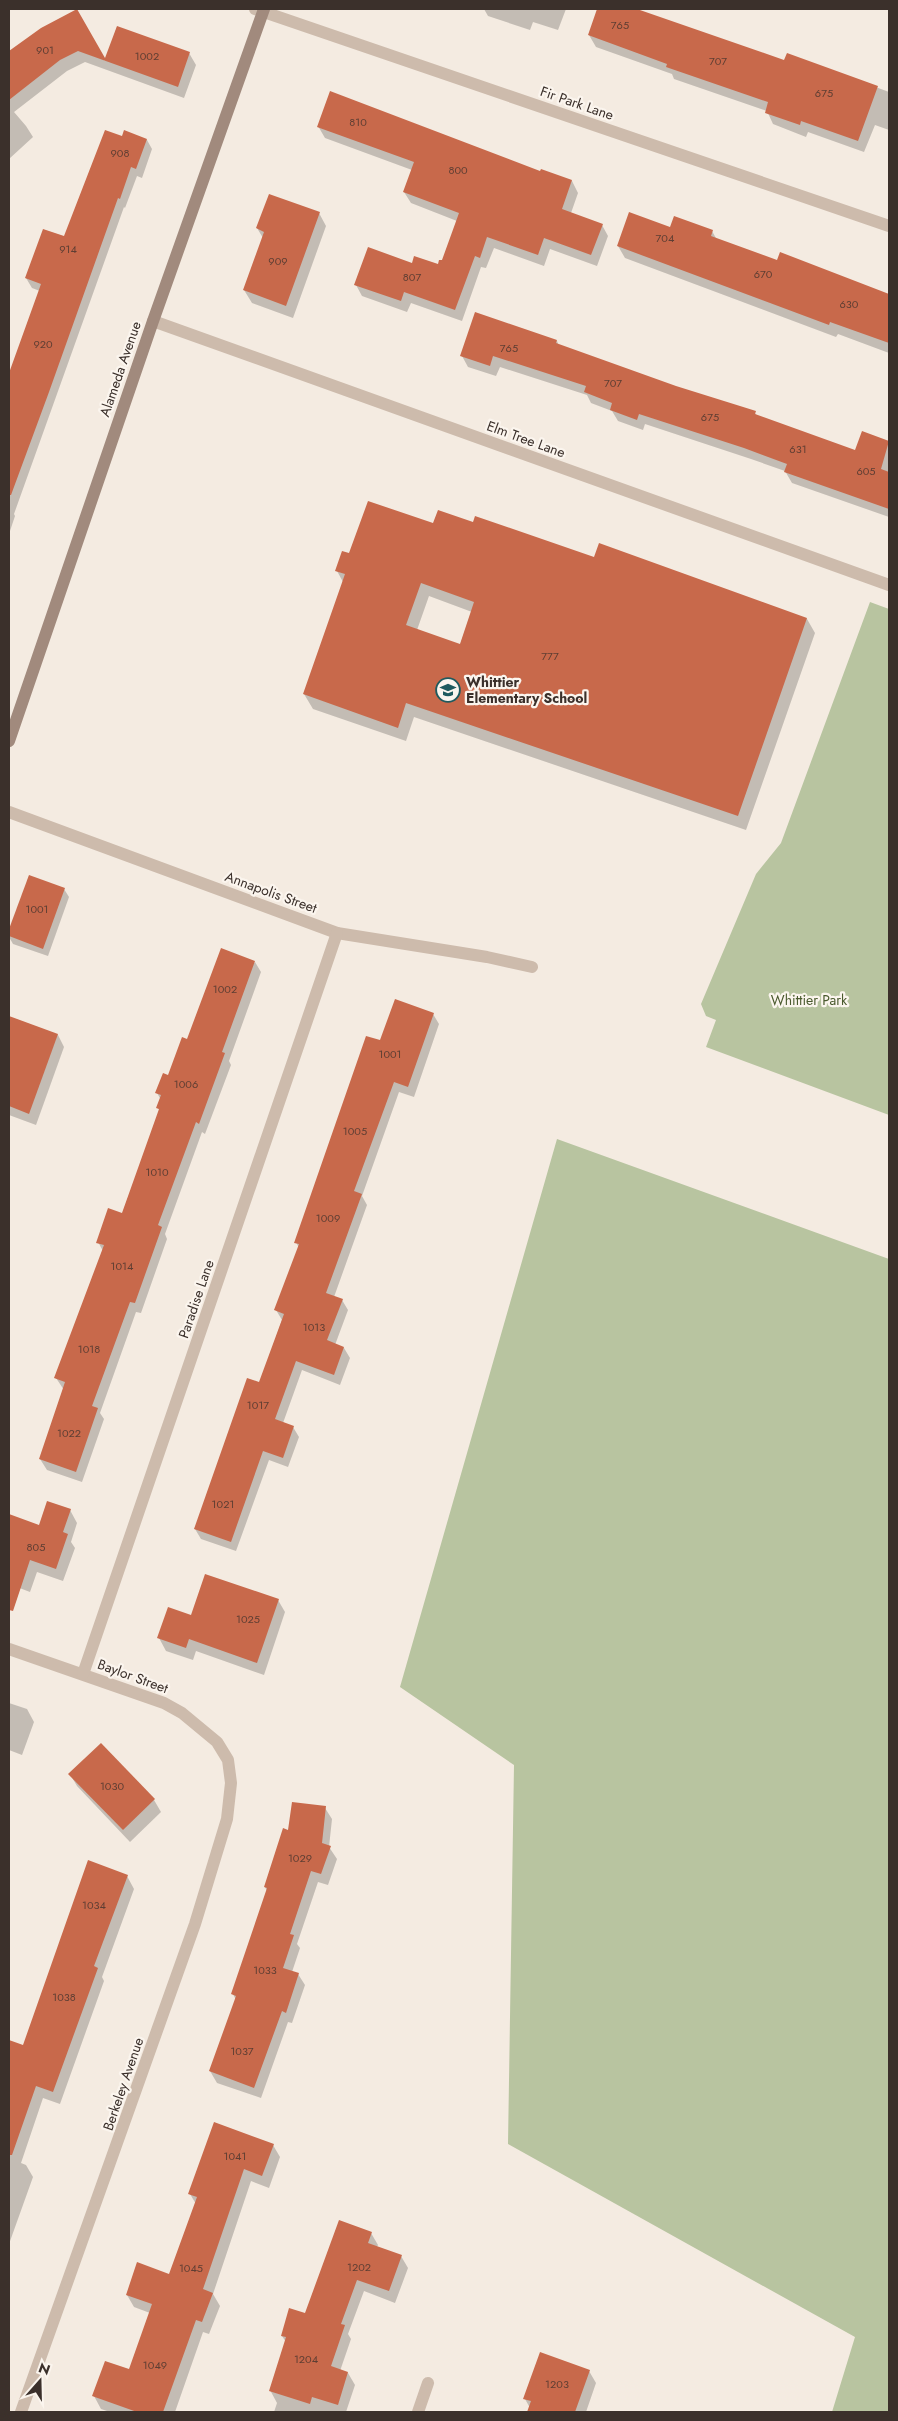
<svg xmlns="http://www.w3.org/2000/svg" width="898" height="2421" font-family="Jost,sans-serif">
	<style>
		.green { fill: #b8c4a0 }
		.shadow { fill: #0003; fill-rule: evenodd }
		.building { fill: #c8694b; fill-rule: evenodd }
		.lines { fill: none; stroke-linecap: round; stroke-linejoin: round }
		.street { stroke: #cdbbac; stroke-width: 12 }
		.secondary { stroke: #a18a7d; stroke-width: 12 }
		.labels { text-anchor: middle; dominant-baseline: central; stroke-width: 4.5; stroke-linejoin: round; paint-order: stroke }
		.number-label { font-size: 11px; fill: #5e3e33 }
		.street-label { font-size: 14px; fill: #3b302b; stroke: #fbf5ee }
		.poi-label { font-size: 14px; font-weight: bold; fill: #3b302b; stroke: #fbf5ee; text-anchor: start }
		.park-label { font-size: 14px; fill: #4a5a2e; stroke: #fbf5ee }
	</style>
	<rect width="100%" height="100%" fill="#f4ebe1"/>
	<g class="green">
		<path d="M870,602L889,609V1115L706,1047L716,1020L706,1016L701,1004L756,874L781,843Z"/>
		<path d="M557,1139L889,1259V2412H832L855,2337L508,2144L514,1765L400,1687Z"/>
	</g>
	<g class="shadow">
		<path d="M484,9H566L558,30L533,22L530,30L488,16Z"/>
		<path d="M599,9H634L785,62L787,54L889,92V130L875,125L864,152L808,132L806,137L773,124L767,111L674,79L672,74L596,47L589,35Z"/>
		<path d="M76,10L105,61L117,27L189,53L196,65L184,98L85,62L67,71L14,112L26,126L33,137L9,159V52L42,29Z"/>
		<path d="M318,126L541,172L542,171L572,181L578,193L571,213L602,225L608,236L597,266L550,249L544,266L494,248L486,268L481,267L462,321L411,303L407,312L362,296L356,285L412,265L439,266L442,262L457,221L411,203L404,192L412,170L325,138Z"/>
		<path d="M123,138L147,140L152,149L142,178L137,176L125,208L124,207L14,514L15,516L9,534V376L40,291L32,288L26,278L65,238Z"/>
		<path d="M319,213L326,226L293,318L252,303L244,290L263,238L257,228Z"/>
		<path d="M671,229L712,231L717,240L778,262L781,254L889,295V353L838,334L836,337L625,258L618,246Z"/>
		<path d="M557,341L559,346L675,387L755,413L757,416L856,452L862,433L889,442V517L792,483L785,471L751,459L645,424L643,430L618,421L612,411L591,403L587,395L500,367L496,376L468,367L462,356Z"/>
		<path d="M474,523L807,619L815,633L746,830L414,717L406,741L313,709L304,694L343,582L337,571L350,555L434,525ZM429,596L472,612L460,645L417,630Z"/>
		<path d="M29,876L64,889L69,897L48,956L13,944L9,937Z"/>
		<path d="M255,962L261,972L229,1061L231,1065L205,1134L202,1132L165,1234L167,1239L141,1313L136,1312L100,1413L104,1419L82,1482L47,1470L40,1459L64,1390L56,1378L103,1251L98,1242L122,1214L160,1111L158,1108L161,1100L157,1093L169,1076L188,1041Z"/>
		<path d="M433,1014L439,1024L414,1097L399,1092L362,1196L367,1205L334,1297L342,1300L348,1310L335,1345L344,1348L350,1358L340,1385L302,1370L283,1423L293,1427L299,1437L288,1467L269,1460L236,1551L201,1539L195,1529L260,1384L282,1320L276,1310L299,1248L296,1242L381,1042Z"/>
		<path d="M13,1018L58,1035L64,1047L36,1125L9,1115V1029Z"/>
		<path d="M70,1510L77,1523L71,1542L75,1548L63,1581L37,1572L30,1592L9,1584V1515L40,1526Z"/>
		<path d="M278,1600L285,1612L264,1675L196,1651L193,1660L166,1651L159,1638L192,1617Z"/>
		<path d="M9,1703L27,1709L34,1722L22,1755L9,1750Z"/>
		<path d="M70,1774L154,1800L161,1812L130,1842L77,1786Z"/>
		<path d="M325,1808L332,1819L329,1847L337,1859L328,1885L318,1882L297,1944L300,1948L292,1972L298,1974L305,1985L292,2023L288,2022L261,2098L217,2083L210,2071L236,2000L233,1994L267,1891L265,1887L289,1832Z"/>
		<path d="M127,1876L134,1889L102,1977L104,1981L60,2104L43,2098L21,2163L26,2165L33,2177L9,2244V2041L24,2046Z"/>
		<path d="M273,2145L280,2157L269,2188L251,2181L213,2294L220,2306L209,2334L203,2332L175,2412H110L101,2409L94,2396L130,2371L150,2313L134,2307L127,2295L170,2275L196,2204L190,2194Z"/>
		<path d="M371,2233L378,2245L377,2247L401,2256L408,2268L395,2303L364,2291L348,2334L351,2339L340,2371L348,2373L355,2385L346,2412H274L277,2403L270,2390L286,2342L282,2336L305,2314Z"/>
		<path d="M589,2371L596,2383L586,2412H529L530,2408L525,2399Z"/>
	</g>
	<g class="building">
		<path d="M77,9L105,58L117,26L190,52L178,87L78,51L60,60L9,100V51L41,28Z"/>
		<path d="M597,9H637L784,60L787,53L878,86L858,141L801,121L800,125L765,113L768,102L666,67L667,64L588,35Z"/>
		<path d="M330,91L540,171L541,169L572,180L562,209L603,224L591,255L544,238L538,255L487,237L480,258L475,256L455,310L404,292L401,301L354,285L368,247L412,263L414,256L438,264L439,260H442L459,213L403,192L414,162L317,127Z"/>
		<path d="M105,130L122,136L124,130L147,139L136,169L131,167L120,199L118,198L49,392L11,495H9V373L41,284L25,278L43,229L64,236Z"/>
		<path d="M269,194L320,212L286,306L243,290L264,232L256,228Z"/>
		<path d="M629,212L670,227L674,216L713,230L711,236L777,260L780,252L889,294V343L830,322L829,325L617,246Z"/>
		<path d="M475,312L557,340L556,343L676,386L756,411L755,414L855,450L862,431L889,441L881,469L889,472V509L784,472L787,464L744,448L639,414L637,420L610,410L612,403L584,392L586,386L493,356L490,366L460,356Z"/>
		<path d="M368,501L433,523L438,510L473,522L475,516L594,557L599,543L807,618L738,816L406,703L398,728L303,694L345,574L335,571L342,551L349,553ZM421,583L474,602L460,644L406,625Z"/>
		<path d="M29,875L65,888L43,949L9,936V929Z"/>
		<path d="M221,948L255,961L222,1052L225,1053L199,1124L196,1122L158,1225L162,1227L135,1303L130,1302L92,1406L98,1408L76,1472L39,1459L65,1382L54,1378L104,1245L96,1243L108,1208L122,1213L159,1109L156,1108L161,1095L155,1093L163,1073L168,1075L182,1037L187,1039Z"/>
		<path d="M395,999L434,1013L408,1087L394,1082L354,1191L362,1194L326,1293L343,1299L327,1340L344,1347L334,1375L296,1361L275,1419L294,1426L283,1458L263,1451L231,1542L194,1529L247,1378L259,1382L284,1314L274,1310L299,1244L294,1243L366,1036L380,1040Z"/>
		<path d="M9,1016L58,1034L29,1114L9,1106Z"/>
		<path d="M47,1501L71,1509L63,1532L68,1534L56,1569L30,1560L13,1611L9,1610V1514L39,1525Z"/>
		<path d="M205,1574L279,1599L257,1663L189,1639L186,1648L157,1638L168,1607L191,1615Z"/>
		<path d="M101,1743L155,1799L123,1830L68,1774Z"/>
		<path d="M292,1802L326,1806L322,1843L331,1846L321,1874L311,1871L290,1934L294,1935L283,1968L299,1973L286,2013L282,2011L254,2088L209,2071L236,1996L231,1994L267,1888L264,1887L283,1828L288,1830Z"/>
		<path d="M88,1860L128,1875L94,1966L98,1968L53,2092L36,2086L12,2155H9V2040L23,2045Z"/>
		<path d="M214,2122L274,2144L262,2176L244,2169L203,2289L213,2293L202,2322L196,2320L163,2412H137L92,2396L105,2361L129,2369L152,2304L126,2295L137,2262L169,2274L197,2197L188,2194Z"/>
		<path d="M339,2220L372,2232L368,2243L402,2255L389,2291L357,2280L341,2324L345,2325L331,2366L348,2372L338,2405L312,2397L310,2404L269,2391L286,2337L281,2336L289,2308L305,2313Z"/>
		<path d="M540,2352L590,2370L575,2412H527L531,2401L523,2399Z"/>
	</g>
	<g class="lines">
		<g class="street">
			<path d="M255,9L889,226"/>
			<path d="M153,321L889,585"/>
			<path d="M9,812L337,933L487,957L532,967"/>
			<path d="M9,1649L164,1703L182,1713L217,1742L228,1760L231,1783L227,1819L195,1924L21,2412"/>
			<path d="M83,1674L337,933"/>
			<path d="M418,2412L428,2383"/>
		</g>
		<path class="secondary" d="M9,741L153,321L264,9"/>
	</g>
	<defs>
		<g id="school-ring" transform="scale(1.25)"><circle r="9.5" fill="#fbf5ee" stroke="#1f5a5e" stroke-width="1.5"/><path d="M0-5L7-2L0 1L-7-2ZM-4 1L0 2.5L4 1V4Q0 6-4 4Z" fill="#1f5a5e"/></g>
	</defs>
	<g fill-rule="evenodd">
		<use href="#school-ring" x="448" y="690"/>
	</g>
	<g class="labels">
		<g class="number-label">
			<text x="620" y="25">765</text>
			<text x="45" y="50">901</text>
			<text x="147" y="56">1002</text>
			<text x="718" y="61">707</text>
			<text x="824" y="93">675</text>
			<text x="358" y="122">810</text>
			<text x="120" y="153">908</text>
			<text x="458" y="170">800</text>
			<text x="665" y="238">704</text>
			<text x="68" y="249">914</text>
			<text x="278" y="261">909</text>
			<text x="763" y="274">670</text>
			<text x="412" y="277">807</text>
			<text x="849" y="304">630</text>
			<text x="43" y="344">920</text>
			<text x="509" y="348">765</text>
			<text x="613" y="383">707</text>
			<text x="710" y="417">675</text>
			<text x="798" y="449">631</text>
			<text x="866" y="471">605</text>
			<text x="550" y="656">777</text>
			<text x="37" y="909">1001</text>
			<text x="225" y="989">1002</text>
			<text x="390" y="1054">1001</text>
			<text x="186" y="1084">1006</text>
			<text x="355" y="1131">1005</text>
			<text x="157" y="1172">1010</text>
			<text x="328" y="1218">1009</text>
			<text x="122" y="1266">1014</text>
			<text x="314" y="1327">1013</text>
			<text x="89" y="1349">1018</text>
			<text x="258" y="1405">1017</text>
			<text x="69" y="1433">1022</text>
			<text x="223" y="1504">1021</text>
			<text x="36" y="1547">805</text>
			<text x="248" y="1619">1025</text>
			<text x="112" y="1786">1030</text>
			<text x="300" y="1858">1029</text>
			<text x="94" y="1905">1034</text>
			<text x="265" y="1970">1033</text>
			<text x="64" y="1997">1038</text>
			<text x="242" y="2051">1037</text>
			<text x="235" y="2156">1041</text>
			<text x="359" y="2267">1202</text>
			<text x="191" y="2268">1045</text>
			<text x="306" y="2359">1204</text>
			<text x="155" y="2365">1049</text>
			<text x="557" y="2384">1203</text>
		</g>
		<g class="street-label">
			<text transform="translate(577 103) rotate(19)">Fir Park Lane</text>
			<text transform="translate(120 369) rotate(-71)">Alameda Avenue</text>
			<text transform="translate(526 439) rotate(20)">Elm Tree Lane</text>
			<text transform="translate(271 892) rotate(20)">Annapolis Street</text>
			<text transform="translate(196 1299) rotate(-71)">Paradise Lane</text>
			<text transform="translate(133 1676) rotate(20)">Baylor Street</text>
			<text transform="translate(123 2084) rotate(-71)">Berkeley Avenue</text>
		</g>
		<g class="poi-label">
			<text x="466" y="682">Whittier<tspan x="466" dy="16">Elementary School</tspan></text>
		</g>
		<g class="park-label">
			<text x="809" y="1000">Whittier Park</text>
		</g>
	</g>
	<rect width="898" height="2421" fill="none" stroke="#3b302b" stroke-width="20"/>
	<g transform="translate(40 2381) rotate(20)" stroke="#fbf5ee" stroke-width="4" paint-order="stroke">
	<path d="M0-4L9 19L0 12L-9 19Z" fill="#3b302b"/>
	<text y="-8" font-size="14" font-weight="bold" text-anchor="middle" fill="#3b302b">N</text>
	</g>
</svg>
